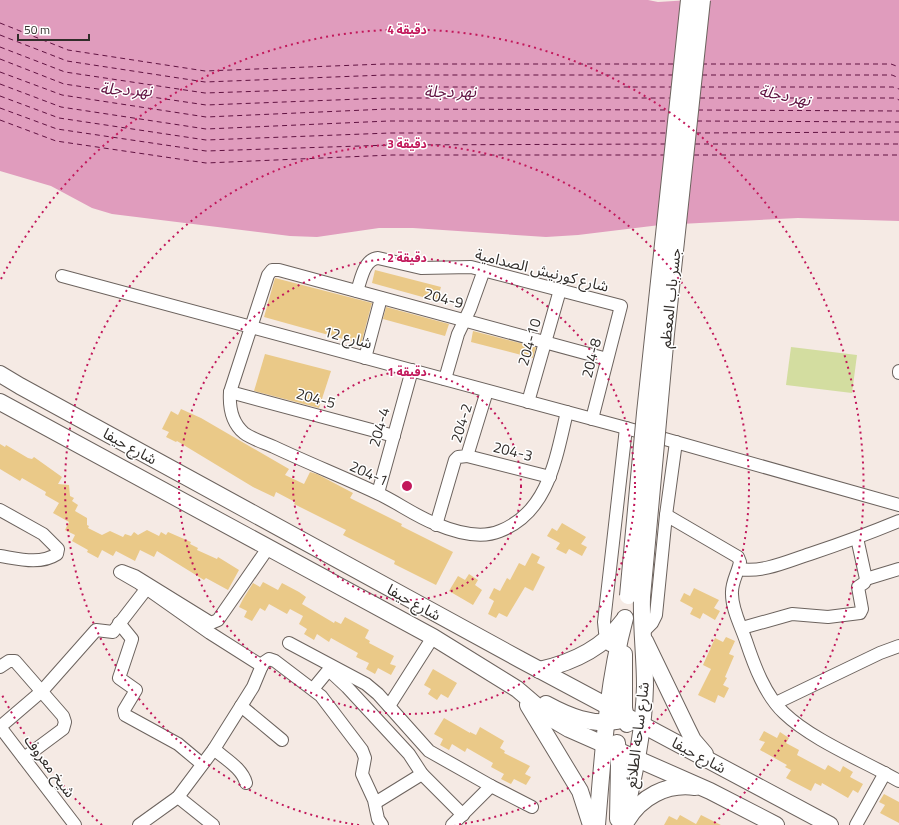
<svg xmlns="http://www.w3.org/2000/svg" width="899" height="825" font-family="'Titillium Web','Noto Sans Arabic',sans-serif">
	<style>
		.green { fill: #d3dda0 }
		.water { fill: #e09cbd }
		.lines { fill: none; stroke-linecap: round; stroke-linejoin: round }
		.ferry { stroke: #601241; stroke-width: 1; stroke-dasharray: 5 4; stroke-linecap: butt }
		.building { fill: #eac988 }
		.minor-casing { stroke: #6c635e; stroke-width: 14 }
		.major-casing { stroke: #6c635e; stroke-width: 18 }
		.minor { stroke: #fff; stroke-width: 12 }
		.major { stroke: #fff; stroke-width: 16 }
		.major-bridge-casing { stroke: #6c635e; stroke-width: 18; stroke-linecap: butt }
		.major-bridge { stroke: #fff; stroke-width: 16 }
		.ring { fill: none; stroke: #c2185b; stroke-width: 2; stroke-dasharray: 2 4 }
		.labels { text-anchor: middle; dominant-baseline: central; stroke-width: 3; stroke-linejoin: round; paint-order: stroke }
		.street-label { font-size: 15px; fill: #312d2a; stroke: #fff }
		.water-label { font-size: 16px; font-style: italic; fill: #601241; stroke: #fff }
		.centre { fill: #c2185b; stroke: #fff; stroke-width: 2 }
		.ring-label { font-size: 12px; text-anchor: middle; font-weight: bold; fill: #c2185b; stroke: #fff; stroke-width: 3; stroke-linejoin: round; paint-order: stroke }
	</style>
	<rect width="100%" height="100%" fill="#f5eae4"/>
	<path class="green" d="M791,347L857,355L852,393L786,385Z"/>
	<path class="water" d="M0,0H648L658,2L690,0H899V221L798,218L660,225L578,235L546,237L413,228H379L317,237L290,236L112,214L92,208L51,186L0,171Z"/>
	<g class="lines">
		<g class="ferry">
			<path d="M0,23L68,50L205,71L384,64H675"/>
			<path d="M0,35L67,61L205,82L385,75H673"/>
			<path d="M0,47L65,72L205,93L386,87H673"/>
			<path d="M0,59L64,84L206,105L387,98H671"/>
			<path d="M702,64H891L899,67"/>
			<path d="M0,72L62,95L206,117L388,109L671,110"/>
			<path d="M702,75H892L899,78"/>
			<path d="M0,84L61,107L206,129L389,121H669"/>
			<path d="M700,87H893L899,89"/>
			<path d="M0,96L59,118L206,140L390,133H666"/>
			<path d="M700,98H895L899,100"/>
			<path d="M0,108L57,129L206,151L391,145L666,144"/>
			<path d="M698,110L899,111"/>
			<path d="M0,120L56,141L206,163L392,155H664"/>
			<path d="M697,121L899,122"/>
			<path d="M696,133L899,132"/>
			<path d="M695,144H899"/>
			<path d="M694,155H899"/>
		</g>
	</g>
	<g class="building">
		<path d="M375,270L441,287L437,301L372,283Z"/>
		<path d="M275,278L372,303L361,344L264,317Z"/>
		<path d="M386,307L449,324L445,336L383,319Z"/>
		<path d="M473,331L536,347L533,358L471,342Z"/>
		<path d="M265,354L331,371L319,408L254,391Z"/>
		<path d="M181,409L201,418L289,469L285,475L304,484L310,472L317,474L353,493L350,498L402,524L401,526L453,552L436,585L394,564L395,561L343,535L346,530L294,504L295,502L276,492L274,497L253,487L177,441L176,442L166,437L169,432L162,429L171,411L178,415Z"/>
		<path d="M0,444L5,447L6,445L28,458L32,459L34,457L62,477L58,484L69,485L70,496L74,498L72,501L78,505L75,511L87,518V525L89,526L88,528L102,535L110,531L123,537L125,534L131,536L134,532L138,535L147,530L159,536L161,532L166,535L168,532L191,542L190,544L198,548L197,550L217,559L218,557L239,570L228,590L206,578L204,580L157,551L154,557L140,550L135,561L116,551L113,556L102,550L98,558L87,552L88,550L72,541L75,535L65,530L69,522L53,513L59,503L45,495L46,492L22,478L20,481L0,469Z"/>
		<path d="M562,523L586,537L581,544L587,547L582,556L569,549L566,554L556,549L560,543L547,536L552,528L557,531Z"/>
		<path d="M532,553L540,557L537,563L545,567L533,591L525,587L507,617L499,613L496,618L488,614L494,601L489,598L494,588L500,591L507,578L510,580L519,563L525,566Z"/>
		<path d="M469,574L478,580L475,585L482,590L473,605L449,591L458,576L465,580Z"/>
		<path d="M263,582L278,590L282,583L299,592L306,597L302,604L334,623L335,621L341,624L345,617L369,630L365,638L370,641L369,643L394,656L390,664L396,666L391,675L378,668L375,674L366,669L369,663L356,657L358,653L331,638L329,642L317,634L314,640L304,634L307,629L299,624L303,616L290,609L287,614L269,604L265,611L260,608L252,621L244,617L247,611L239,607L243,599L253,583L260,587Z"/>
		<path d="M694,588L719,600L714,608L720,611L715,620L703,613L700,619L690,614L693,608L680,601L684,593L690,596Z"/>
		<path d="M726,637L735,641L729,654L734,656L725,677L727,678L723,685L729,688L724,698L718,695L715,703L698,695L711,669L703,665L715,638L723,642Z"/>
		<path d="M433,669L457,683L448,698L441,694L437,700L428,694L431,689L424,685Z"/>
		<path d="M444,718L470,733V732L476,735L480,727L504,741L500,748L505,751L504,753L530,766L525,774L531,777L526,785L514,779L511,784L501,779L504,774L491,767L493,763L467,748L465,752L452,744L449,750L440,745L443,739L434,734Z"/>
		<path d="M764,731L777,738L780,732L789,738L786,743L799,750L797,755L825,770L828,765L840,772L843,766L853,772L850,777L863,784L858,793L853,790L848,798L822,783L821,786L815,783L811,791L786,778L791,770L785,767L787,765L760,750L765,742L759,740Z"/>
		<path d="M884,794L899,802V823L880,813L885,805L879,802Z"/>
		<path d="M680,815L696,824L701,815L721,825H664L669,816L677,820Z"/>
	</g>
	<g class="lines">
		<g class="minor-casing">
			<g id="minor">
				<path d="M62,276L626,428L899,505"/>
				<path d="M357,291C361,280 364,259 378,258L421,268L471,267L621,306L592,419"/>
				<path d="M365,358L381,298"/>
				<path d="M899,373V371"/>
				<path d="M445,379L458,334L470,309L484,270"/>
				<path d="M230,392L394,436"/>
				<path d="M528,402L560,290"/>
				<path d="M567,412C556,457 549,512 500,531C481,539 455,532 436,524C415,516 397,502 377,493C343,477 308,463 274,447C265,443 252,439 244,433C231,422 229,407 230,392L268,275L272,270H279L607,359"/>
				<path d="M467,456L550,477"/>
				<path d="M378,493L412,370"/>
				<path d="M0,510L43,534L58,549L57,554C40,565 19,559 0,556"/>
				<path d="M666,515L738,557L740,562C738,573 731,583 732,594C732,610 741,626 746,641C754,665 765,695 784,713C812,740 864,761 899,781"/>
				<path d="M436,525L455,460L458,457L467,456L487,391"/>
				<path d="M739,569C763,573 788,561 810,554C840,544 870,533 899,521"/>
				<path d="M866,579L899,569"/>
				<path d="M119,623L132,639L119,678L136,690L124,710L125,715L178,744L202,764"/>
				<path d="M742,628L792,614L828,617L860,613L862,609L858,587L864,583L866,579L857,538"/>
				<path d="M642,633L652,623L656,615L666,515L676,442"/>
				<path d="M289,643L366,684L378,694L429,751L491,786"/>
				<path d="M610,645L605,632L604,622L626,428"/>
				<path d="M262,666L210,633L139,583L120,572L122,571L135,576L211,623L218,620L268,548"/>
				<path d="M0,667L9,661H15L63,716L65,722L63,729L24,758"/>
				<path d="M313,689L327,672L332,673L347,687L409,754L422,774L463,815"/>
				<path d="M776,703L880,653L899,646"/>
				<path d="M241,706L282,740"/>
				<path d="M389,706L433,637"/>
				<path d="M214,749C225,759 242,768 246,783"/>
				<path d="M178,797L213,825"/>
				<path d="M375,803L422,774"/>
				<path d="M75,825L0,727L42,691L96,630L113,632L147,588"/>
				<path d="M139,825L178,797L214,749L253,687L263,663L269,659L275,661L321,696L362,750L365,758L362,774L374,800L378,819L382,825"/>
				<path d="M452,825L491,786L532,807"/>
				<path d="M856,825L885,773"/>
			</g>
		</g>
		<g class="major-casing">
			<g id="major">
				<path d="M0,374L20,386L521,660L830,825"/>
				<path d="M0,402L433,637L517,689L552,719L569,729L710,791L776,825"/>
				<path d="M645,641L687,728L693,740L705,754"/>
				<path d="M624,654V708L627,724"/>
				<path d="M539,670C571,663 603,648 623,621"/>
				<path d="M546,704C568,716 592,726 617,721"/>
				<path d="M528,705L580,791L591,825"/>
				<path d="M617,743L619,765L618,819"/>
				<path d="M626,822C640,797 667,783 695,787"/>
				<path d="M597,825C603,755 607,685 625,618"/>
				<path d="M623,825C633,779 644,733 645,686C645,656 641,627 642,597"/>
			</g>
		</g>
		<use href="#minor" class="minor"/>
		<use href="#major" class="major"/>
		<g class="major-bridge-casing">
			<g id="major-bridge">
				<path d="M628,596L645,413L689,0"/>
				<path d="M642,597L666,334L702,0"/>
			</g>
		</g>
		<use href="#major-bridge" class="major-bridge"/>
	</g>
	<g class="ring">
		<circle cx="407" cy="486" r="114"/>
		<circle cx="407" cy="486" r="228"/>
		<path d="M359 825A342 342 0 1 1 455 825"/>
		<path d="M102 825A456 456 0 0 1 1 693M1 279A456 456 0 1 1 712 825"/>
	</g>
	<g class="labels">
		<g class="street-label">
			<text transform="translate(542 270) rotate(14)">شارع كورنيش الصدامية</text>
			<text transform="translate(444 298) rotate(15)">204-9</text>
			<text transform="translate(670 298) rotate(-84)">جسر باب المعظم</text>
			<text transform="translate(348 337) rotate(15)">شارع 12</text>
			<text transform="translate(529 342) rotate(-74)">204-10</text>
			<text transform="translate(591 358) rotate(-76)">204-8</text>
			<text transform="translate(316 398) rotate(15)">204-5</text>
			<text transform="translate(461 423) rotate(-73)">204-2</text>
			<text transform="translate(379 427) rotate(-74)">204-4</text>
			<text transform="translate(130 446) rotate(29)">شارع حيفا</text>
			<text transform="translate(513 451) rotate(14)">204-3</text>
			<text transform="translate(369 473) rotate(24)">204-1</text>
			<text transform="translate(414 602) rotate(29)">شارع حيفا</text>
			<text transform="translate(637 735) rotate(-83)">شارع ساحه الطلائع</text>
			<text transform="translate(699 755) rotate(28)">شارع حيفا</text>
			<text transform="translate(50 766) rotate(53)">شیخ معروف</text>
		</g>
		<g class="water-label">
			<text transform="translate(126 89) rotate(3)">نهر دجلة</text>
			<text x="450" y="91">نهر دجلة</text>
			<text transform="translate(785 95) rotate(12)">نهر دجلة</text>
		</g>
	</g>
	<circle cx="407" cy="486" r="6" class="centre"/>
	<g class="ring-label">
		<text x="407" y="34">4 دقيقة</text>
		<text x="407" y="148">3 دقيقة</text>
		<text x="407" y="262">2 دقيقة</text>
		<text x="407" y="376">1 دقيقة</text>
	</g>
	<path d="M18 34v6h71v-6" fill="none" stroke="#312d2a" stroke-width="2"/>
	<text x="24" y="34" font-size="12" fill="#312d2a" stroke="#ffffff" stroke-width="3" paint-order="stroke">50 m</text>
</svg>
